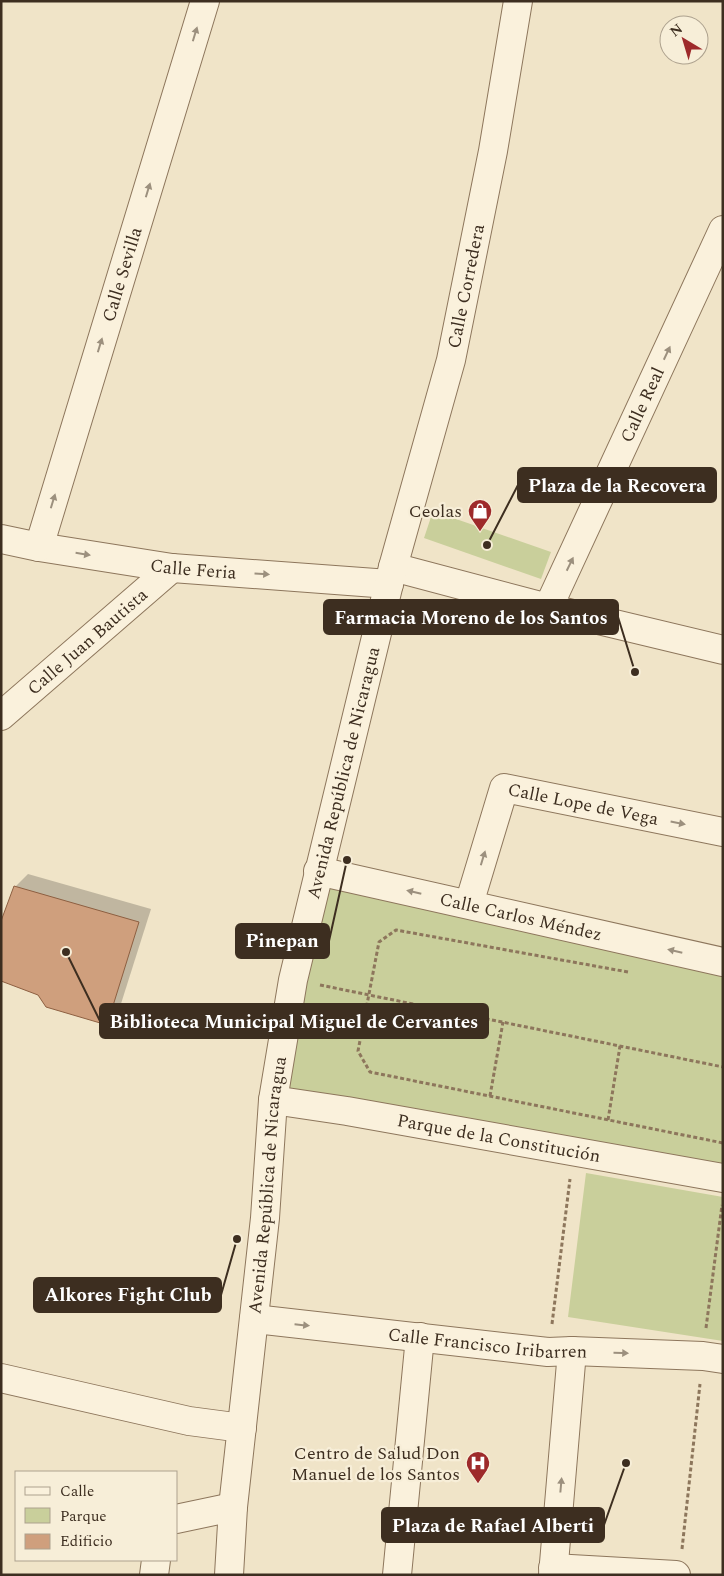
<svg xmlns="http://www.w3.org/2000/svg" width="724" height="1576" font-family="Spectral,serif">
	<style>
		.green { fill: #c9cf9b }
		.shadow { fill: #0003 }
		.building { fill: #cf9f7d; stroke: #8d5f41 }
		.lines { fill: none; stroke-linecap: round; stroke-linejoin: round }
		.minor-casing { stroke: #8d765c; stroke-width: 30 }
		.path { stroke: #8d765c; stroke-width: 3; stroke-dasharray: 4 2.5; stroke-linecap: butt }
		.minor { stroke: #faf1dc; stroke-width: 28 }
		.oneway { fill: #9c907e }
		.labels { text-anchor: middle; dominant-baseline: central; stroke-width: 4.5; stroke-linejoin: round; paint-order: stroke }
		.street-label { font-size: 18px; fill: #3d2e20; stroke: #f7eed8 }
		.poi-label { font-size: 18px; fill: #3d2e20; stroke: #f7eed8; text-anchor: end }
		.leader { fill: none; stroke: #3d2e20; stroke-width: 2 }
		.callout-dot { fill: #3d2e20; stroke: #f7eed8; stroke-width: 2 }
		.callout { fill: #3d2e20; stroke: #3d2e20; stroke-width: 2 }
		.callout-label { font-size: 19px; text-anchor: middle; font-weight: bold; fill: #fff }
	</style>
	<rect width="100%" height="100%" fill="#f0e4c8"/>
	<g class="green">
		<path d="M433,511L551,552L541,579L424,538Z"/>
		<path d="M318,871L723,962V1178L277,1097Z"/>
		<path d="M586,1173L723,1197V1341L568,1317Z"/>
	</g>
	<path class="shadow" d="M28,874L151,909L119,1010L106,1023L16,886Z"/>
	<path class="building" d="M14,886L139,922L107,1025L46,1007L38,995L1,981V921Z"/>
	<g class="lines">
		<g class="minor-casing">
			<g id="minor">
				<path id="s1" d="M1,539L39,547L172,568L389,584"/>
				<path id="s2" d="M39,547L205,1"/>
				<path d="M393,567L548,608L723,650"/>
				<path id="s3" d="M548,608L723,230"/>
				<path id="s4" d="M1,716L172,568"/>
				<path id="s5" d="M318,871L723,962"/>
				<path id="s6" d="M469,904L504,788L723,832"/>
				<path id="s7" d="M273,1100L347,1111L723,1178"/>
				<path id="s8" d="M254,1319L548,1352L572,1351L703,1356L723,1359"/>
				<path d="M1,1378L189,1421L242,1428"/>
				<path d="M176,1519L233,1507"/>
				<path d="M553,1568L676,1575"/>
				<path d="M154,1575L156,1560"/>
				<path id="s9" d="M229,1575L233,1507L265,1218L273,1100L293,980L393,567L451,360L493,151L518,1"/>
				<path d="M397,1575L420,1337"/>
				<path d="M553,1575L572,1351"/>
			</g>
		</g>
		<g class="path">
			<path d="M628,972L396,930L379,942L358,1051L370,1072L723,1143"/>
			<path d="M320,985L723,1067"/>
			<path d="M490,1096L503,1022"/>
			<path d="M608,1120L620,1046"/>
			<path d="M552,1324L570,1179"/>
			<path d="M706,1328L722,1205"/>
			<path d="M682,1549L700,1384"/>
		</g>
		<use href="#minor" class="minor"/>
	</g>
	<defs><path id="oneway-solid" d="M-6-.8H1V-3.2L6.5 0L1 3.2V.8H-6Z" transform="scale(1.25)"/></defs>
	<g class="oneway">
		<use href="#oneway-solid" transform="translate(195 34) rotate(-73)"/>
		<use href="#oneway-solid" transform="translate(148 190) rotate(-73)"/>
		<use href="#oneway-solid" transform="translate(100 345) rotate(-73)"/>
		<use href="#oneway-solid" transform="translate(667 353) rotate(-65)"/>
		<use href="#oneway-solid" transform="translate(53 501) rotate(-73)"/>
		<use href="#oneway-solid" transform="translate(83 554) rotate(9)"/>
		<use href="#oneway-solid" transform="translate(570 564) rotate(-64)"/>
		<use href="#oneway-solid" transform="translate(262 574) rotate(4)"/>
		<use href="#oneway-solid" transform="translate(678 823) rotate(11)"/>
		<use href="#oneway-solid" transform="translate(483 858) rotate(-73)"/>
		<use href="#oneway-solid" transform="translate(414 892) rotate(-167)"/>
		<use href="#oneway-solid" transform="translate(675 951) rotate(-167)"/>
		<use href="#oneway-solid" transform="translate(302 1325) rotate(6)"/>
		<use href="#oneway-solid" transform="translate(621 1353) rotate(2)"/>
		<use href="#oneway-solid" transform="translate(561 1485) rotate(-85)"/>
	</g>
	<defs>
		<g id="shop-pin" transform="scale(1.25)"><path d="M0 17L-7.5 6A9.5 9.5 0 1 1 7.5 6Z" fill="#9e2a2b" stroke="#f7eed8"/><path d="M-5-2.5h2.3a2.7 3.5 0 0 1 5.4 0H5L5.5 6h-11ZM-1.5-2.5h3a1.5 2.3 0 0 0-3 0Z" fill="#fff"/></g>
		<g id="hospital-pin" transform="scale(1.25)"><path d="M0 17L-7.5 6A9.5 9.5 0 1 1 7.5 6Z" fill="#9e2a2b" stroke="#f7eed8"/><path d="M-5-5h3v3.5h4V-5h3V5h-3V1.5h-4V5h-3Z" fill="#fff"/></g>
	</defs>
	<g fill-rule="evenodd">
		<use href="#shop-pin" x="480" y="511"/>
		<use href="#hospital-pin" x="478" y="1463"/>
	</g>
	<g class="labels">
		<g class="street-label">
			<text stroke="none"><textPath href="#s2" startOffset="285">Calle Sevilla</textPath></text>
			<text stroke="none"><textPath href="#s9" startOffset="1314">Calle Corredera</textPath></text>
			<text stroke="none"><textPath href="#s3" startOffset="224">Calle Real</textPath></text>
			<text stroke="none"><textPath href="#s1" startOffset="195">Calle Feria</textPath></text>
			<text stroke="none"><textPath href="#s4" startOffset="114">Calle Juan Bautista</textPath></text>
			<text stroke="none"><textPath href="#s9" startOffset="812">Avenida República de Nicaragua</textPath></text>
			<text stroke="none"><textPath href="#s6" startOffset="202">Calle Lope de Vega</textPath></text>
			<text stroke="none"><textPath href="#s5" startOffset="208">Calle Carlos Méndez</textPath></text>
			<text stroke="none"><textPath href="#s7" startOffset="229">Parque de la Constitución</textPath></text>
			<text stroke="none"><textPath href="#s9" startOffset="392">Avenida República de Nicaragua</textPath></text>
			<text stroke="none"><textPath href="#s8" startOffset="235">Calle Francisco Iribarren</textPath></text>
		</g>
		<g class="poi-label">
			<text x="462" y="511">Ceolas</text>
			<text x="460" y="1453">Centro de Salud Don<tspan x="460" dy="21">Manuel de los Santos</tspan></text>
		</g>
	</g>
	<path class="leader" d="M487 545L518 485M635 672L618 617M347 860L329 941M66 952L100 1021M237 1239L221 1295M626 1463L604 1525"/>
	<g class="callout-dot">
		<circle cx="487" cy="545" r="5"/>
		<circle cx="635" cy="672" r="5"/>
		<circle cx="347" cy="860" r="5"/>
		<circle cx="66" cy="952" r="5"/>
		<circle cx="237" cy="1239" r="5"/>
		<circle cx="626" cy="1463" r="5"/>
	</g>
	<g class="callout">
		<rect x="518" y="468" width="198" height="34" rx="5"/>
		<rect x="324" y="600" width="294" height="34" rx="5"/>
		<rect x="236" y="924" width="93" height="34" rx="5"/>
		<rect x="100" y="1004" width="388" height="34" rx="5"/>
		<rect x="34" y="1278" width="187" height="34" rx="5"/>
		<rect x="382" y="1508" width="222" height="34" rx="5"/>
	</g>
	<g class="callout-label">
		<text x="617" y="492">Plaza de la Recovera</text>
		<text x="471" y="624">Farmacia Moreno de los Santos</text>
		<text x="282" y="947">Pinepan</text>
		<text x="294" y="1028">Biblioteca Municipal Miguel de Cervantes</text>
		<text x="128" y="1301">Alkores Fight Club</text>
		<text x="493" y="1532">Plaza de Rafael Alberti</text>
	</g>
	<rect width="724" height="1576" fill="none" stroke="#3d2e20" stroke-width="5"/>
	<rect x="15" y="1471" width="162" height="90" fill="#f7eed8" stroke="#ada18e"/>
	<rect x="25" y="1487" width="25" height="8" fill="#faf1dc" stroke="#ada18e"/>
	<text x="60" y="1496" font-size="15" fill="#3d2e20">Calle</text>
	<rect x="25" y="1508" width="25" height="15" fill="#c9cf9b" stroke="#ada18e"/>
	<text x="60" y="1521" font-size="15" fill="#3d2e20">Parque</text>
	<rect x="25" y="1534" width="25" height="15" fill="#cf9f7d" stroke="#ada18e"/>
	<text x="60" y="1546" font-size="15" fill="#3d2e20">Edificio</text>
	<g transform="translate(684 40) rotate(322)"><circle r="24" fill="#f7eed8" stroke="#ada18e"/>
	<path d="M0-4L9 19L0 12L-9 19Z" fill="#9e2a2b"/>
	<text y="-8" font-size="14" font-weight="bold" text-anchor="middle" fill="#3d2e20">N</text>
	</g>
</svg>
